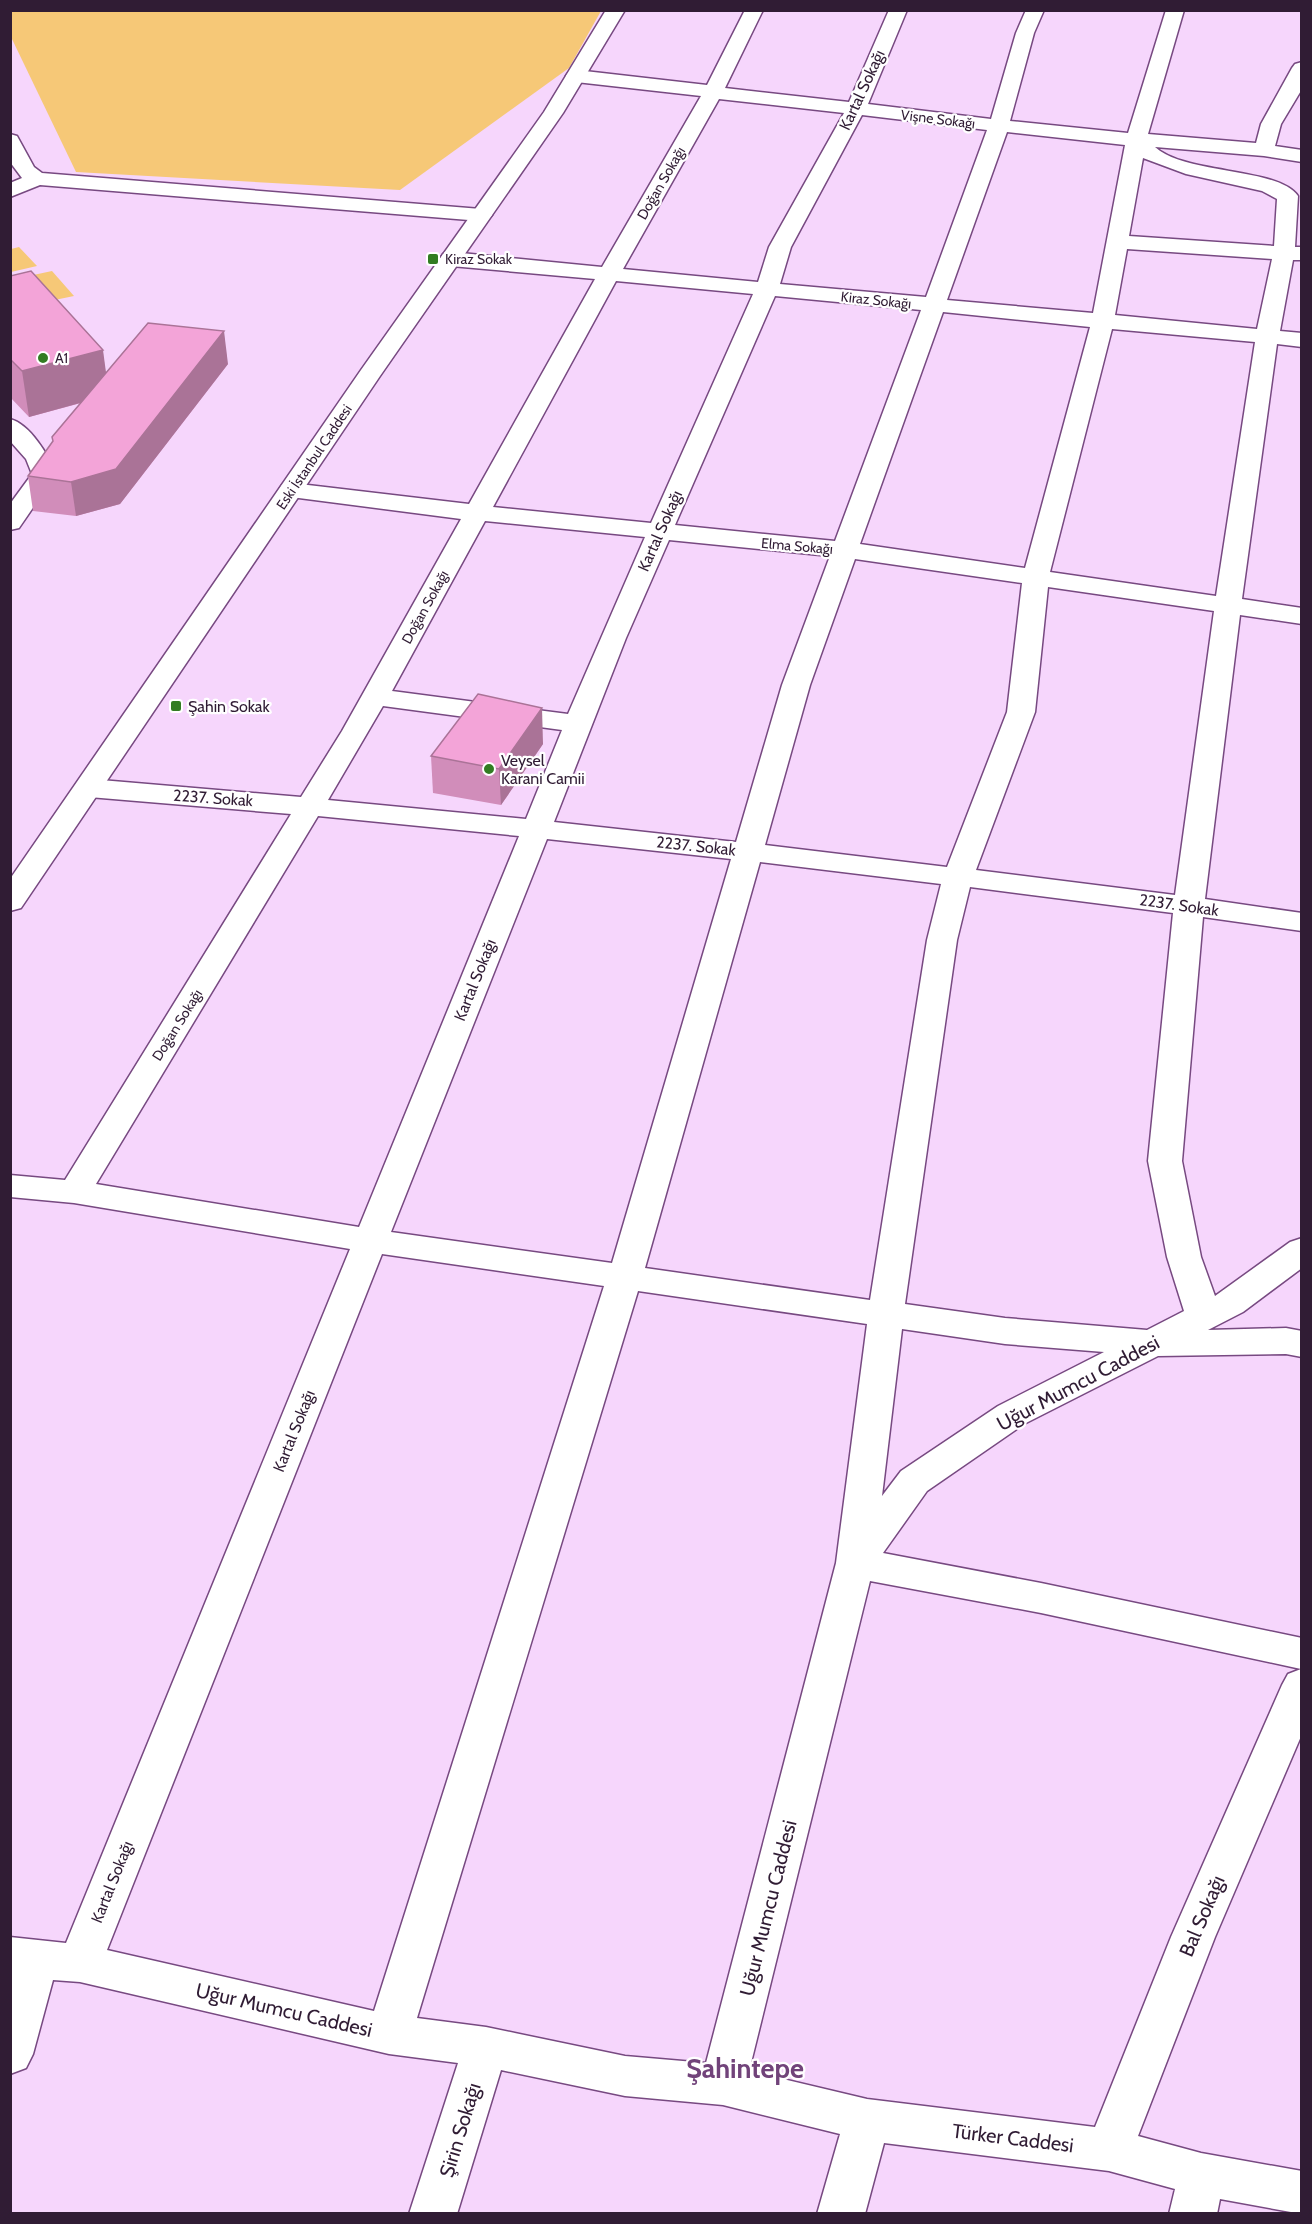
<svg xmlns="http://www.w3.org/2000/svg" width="1312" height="2224" font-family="Cabin,sans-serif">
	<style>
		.green { fill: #f6c877 }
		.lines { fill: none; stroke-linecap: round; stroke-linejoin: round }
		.minor-casing { stroke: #774981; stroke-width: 3 }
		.major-casing { stroke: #774981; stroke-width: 3 }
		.minor { fill: #fff; fill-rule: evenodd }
		.major { fill: #fff; fill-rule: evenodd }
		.wall { fill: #d18dba }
		.shaded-wall { fill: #aa7397 }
		.building { fill: #f3a4d8; stroke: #aa7397; stroke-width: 1.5 }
		.poi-dot { fill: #327c22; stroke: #fff; stroke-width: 2 }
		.labels { text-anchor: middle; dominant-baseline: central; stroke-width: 4.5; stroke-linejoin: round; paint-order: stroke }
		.far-street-label { font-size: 14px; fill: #301c34; stroke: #fff }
		.far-poi-label { font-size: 14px; fill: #301c34; stroke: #fff; text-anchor: start }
		.street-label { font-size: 16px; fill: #301c34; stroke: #fff }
		.poi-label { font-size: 16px; fill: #301c34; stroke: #fff; text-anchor: start }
		.near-street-label { font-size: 20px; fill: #301c34; stroke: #fff }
		.near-district-label { font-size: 27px; font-weight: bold; fill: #71437a; stroke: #fff }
	</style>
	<rect width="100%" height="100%" fill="#f6d6fc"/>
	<g class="green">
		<path d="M11,10H601V11L569,68L400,190L76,172L11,37Z"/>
		<path d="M19,247L37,266L11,272V249Z"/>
		<path d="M52,271L74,296L11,309L10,280Z"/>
	</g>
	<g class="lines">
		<g class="minor-casing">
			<g id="minor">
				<path d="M745,10H763L725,88L849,102L889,10H907L868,104L991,119L1016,33L1026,10H1044L1034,33L1010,121L1128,133L1166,10H1184L1148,134L1256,143L1261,124L1292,68L1295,64L1302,62V89L1281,124L1275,146L1302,150V162L1264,156L1155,147C1186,175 1278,167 1298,196L1295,247H1302V260H1293L1280,331L1302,333V347L1277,344L1242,599L1302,608V624L1240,615L1205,899L1302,913V931L1203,917L1182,1161L1201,1257L1215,1296L1290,1242L1302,1238V1268L1243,1312L1208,1330L1286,1328L1302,1331V1357L1286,1354L1158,1356L1024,1424L927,1491L883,1553L1041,1583L1302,1638V1734L1215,1937L1138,2136L1201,2153L1302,2171V2214L1220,2199L1217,2214H1169L1175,2189L1109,2171L884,2143L865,2214H817L840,2134L723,2105L625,2096L501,2070L457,2214H409L458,2063L389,2054L80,1982L53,1980L33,2054L26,2068L10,2074V1937L66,1943L350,1249L74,1203L10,1197V1175L65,1180L291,814L89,797L79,794L75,788L79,782L89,779L301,797L342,731L461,519L291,497L282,495L279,490L282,485L291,483L469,504L595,279L451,266L443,264L440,259L443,254L451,252L602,267L701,96L576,82L569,80L566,76L569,72L576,70L707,85ZM719,99L844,113L769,247L758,282L623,269ZM862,115L987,130L926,297L780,284L791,247ZM1007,132L1125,145L1093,313L947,300ZM1143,158L1186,174L1262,191L1277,199L1274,246L1129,236ZM1127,249L1272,259L1257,329L1115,315ZM616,281L753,294L651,523L493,507ZM775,296L921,310L835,541L675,525ZM943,312L1090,327L1025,568L860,544ZM1112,329L1255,342L1216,596L1050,572ZM485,521L645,537L568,714L392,691ZM669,540L830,556L782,685L736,842L554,822L626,638ZM855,559L1022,583L1007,712L947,867L765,845L810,685ZM1048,587L1214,611L1175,895L976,870L1035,712ZM383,706L562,730L526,819L328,800ZM318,816L519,836L359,1227L96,1184ZM547,839L731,859L612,1263L391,1232ZM760,862L941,884L927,940L870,1300L645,1268ZM970,887L1173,913L1148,1161L1167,1257L1184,1311L1147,1330L1005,1318L905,1304L957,940ZM382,1254L604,1286L374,2011L107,1950ZM638,1291L867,1324L836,1563L706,2063L625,2056L486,2027L417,2018ZM902,1329L1005,1344L1104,1352L998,1406L901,1471L882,1496ZM870,1581L1041,1613L1301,1669L1288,1674L1282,1685L1171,1937L1095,2127L867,2099L749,2071Z"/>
				<path d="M10,134L17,136L34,167L42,173L481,209L488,211L492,215L488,219L481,221L40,185L10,197V183L22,178L10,162Z"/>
				<path d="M10,419C30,424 49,456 56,474L19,528L10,530V504L32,474L26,459L10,441Z"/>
			</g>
		</g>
		<g class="major-casing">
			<path id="major" d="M606,10H625L563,113L380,376L21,908L10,911V879L361,370L544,112Z"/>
		</g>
		<use href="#minor" class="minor"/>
		<use href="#major" class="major"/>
	</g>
	<g class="wall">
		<path d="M10,276L106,372L228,364L120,504L76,516L33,511L28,476L81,403L29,417L10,397Z"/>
		<path d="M543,744L501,805L433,793L431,756Z"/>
	</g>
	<g class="shaded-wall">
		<path d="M224,331L228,364L120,504L76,516L71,482Z"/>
		<path d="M103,350L109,395L29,417L22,371Z"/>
		<path d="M542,708L543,744L501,805L499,769Z"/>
	</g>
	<g class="building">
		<path d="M31,271L103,350L22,371L10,359V276Z"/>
		<path d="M148,323L224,331L116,469L71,482L28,476L53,441L52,437Z"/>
		<path d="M478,694L542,708L499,769L431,756Z"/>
	</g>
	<g class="poi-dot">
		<rect x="427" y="253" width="12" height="12" rx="3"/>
		<circle cx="43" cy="358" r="6"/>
		<rect x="170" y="700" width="12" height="12" rx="3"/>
		<circle cx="489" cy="769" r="6"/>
	</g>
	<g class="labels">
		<g class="far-street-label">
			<text transform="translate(938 119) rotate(7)">Vişne Sokağı</text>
			<text transform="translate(661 183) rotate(-60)">Doğan Sokağı</text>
			<text transform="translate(876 300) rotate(6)">Kiraz Sokağı</text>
			<text transform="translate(314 457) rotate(-56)">Eski İstanbul Caddesi</text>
			<text transform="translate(797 546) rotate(5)">Elma Sokağı</text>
			<text transform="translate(425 607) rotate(-61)">Doğan Sokağı</text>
			<text transform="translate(177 1025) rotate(-58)">Doğan Sokağı</text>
		</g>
		<g class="far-poi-label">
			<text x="445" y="259">Kiraz Sokak</text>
			<text x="55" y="358">A1</text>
		</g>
		<g class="street-label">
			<text transform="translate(862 90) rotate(-65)">Kartal Sokağı</text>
			<text transform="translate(660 531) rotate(-66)">Kartal Sokağı</text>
			<text transform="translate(213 798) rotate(4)">2237. Sokak</text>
			<text transform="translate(696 846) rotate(6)">2237. Sokak</text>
			<text transform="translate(1179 905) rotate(8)">2237. Sokak</text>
			<text transform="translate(475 980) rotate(-68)">Kartal Sokağı</text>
			<text transform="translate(294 1431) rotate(-68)">Kartal Sokağı</text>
			<text transform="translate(112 1882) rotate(-68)">Kartal Sokağı</text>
		</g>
		<g class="poi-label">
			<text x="188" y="706">Şahin Sokak</text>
			<text x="501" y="760">Veysel<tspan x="501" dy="18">Karani Camii</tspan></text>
		</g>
		<g class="near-street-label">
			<text transform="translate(1078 1383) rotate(-28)">Uğur Mumcu Caddesi</text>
			<text transform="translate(768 1908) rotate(-76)">Uğur Mumcu Caddesi</text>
			<text transform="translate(1202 1916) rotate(-67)">Bal Sokağı</text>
			<text transform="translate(284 2010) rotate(13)">Uğur Mumcu Caddesi</text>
			<text transform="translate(460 2130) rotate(-73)">Şirin Sokağı</text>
			<text transform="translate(1013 2138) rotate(7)">Türker Caddesi</text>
		</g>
		<g class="near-district-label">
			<text x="745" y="2068">Şahintepe</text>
		</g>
	</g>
	<rect width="1312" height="2224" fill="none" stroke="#301c34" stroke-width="24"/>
</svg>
